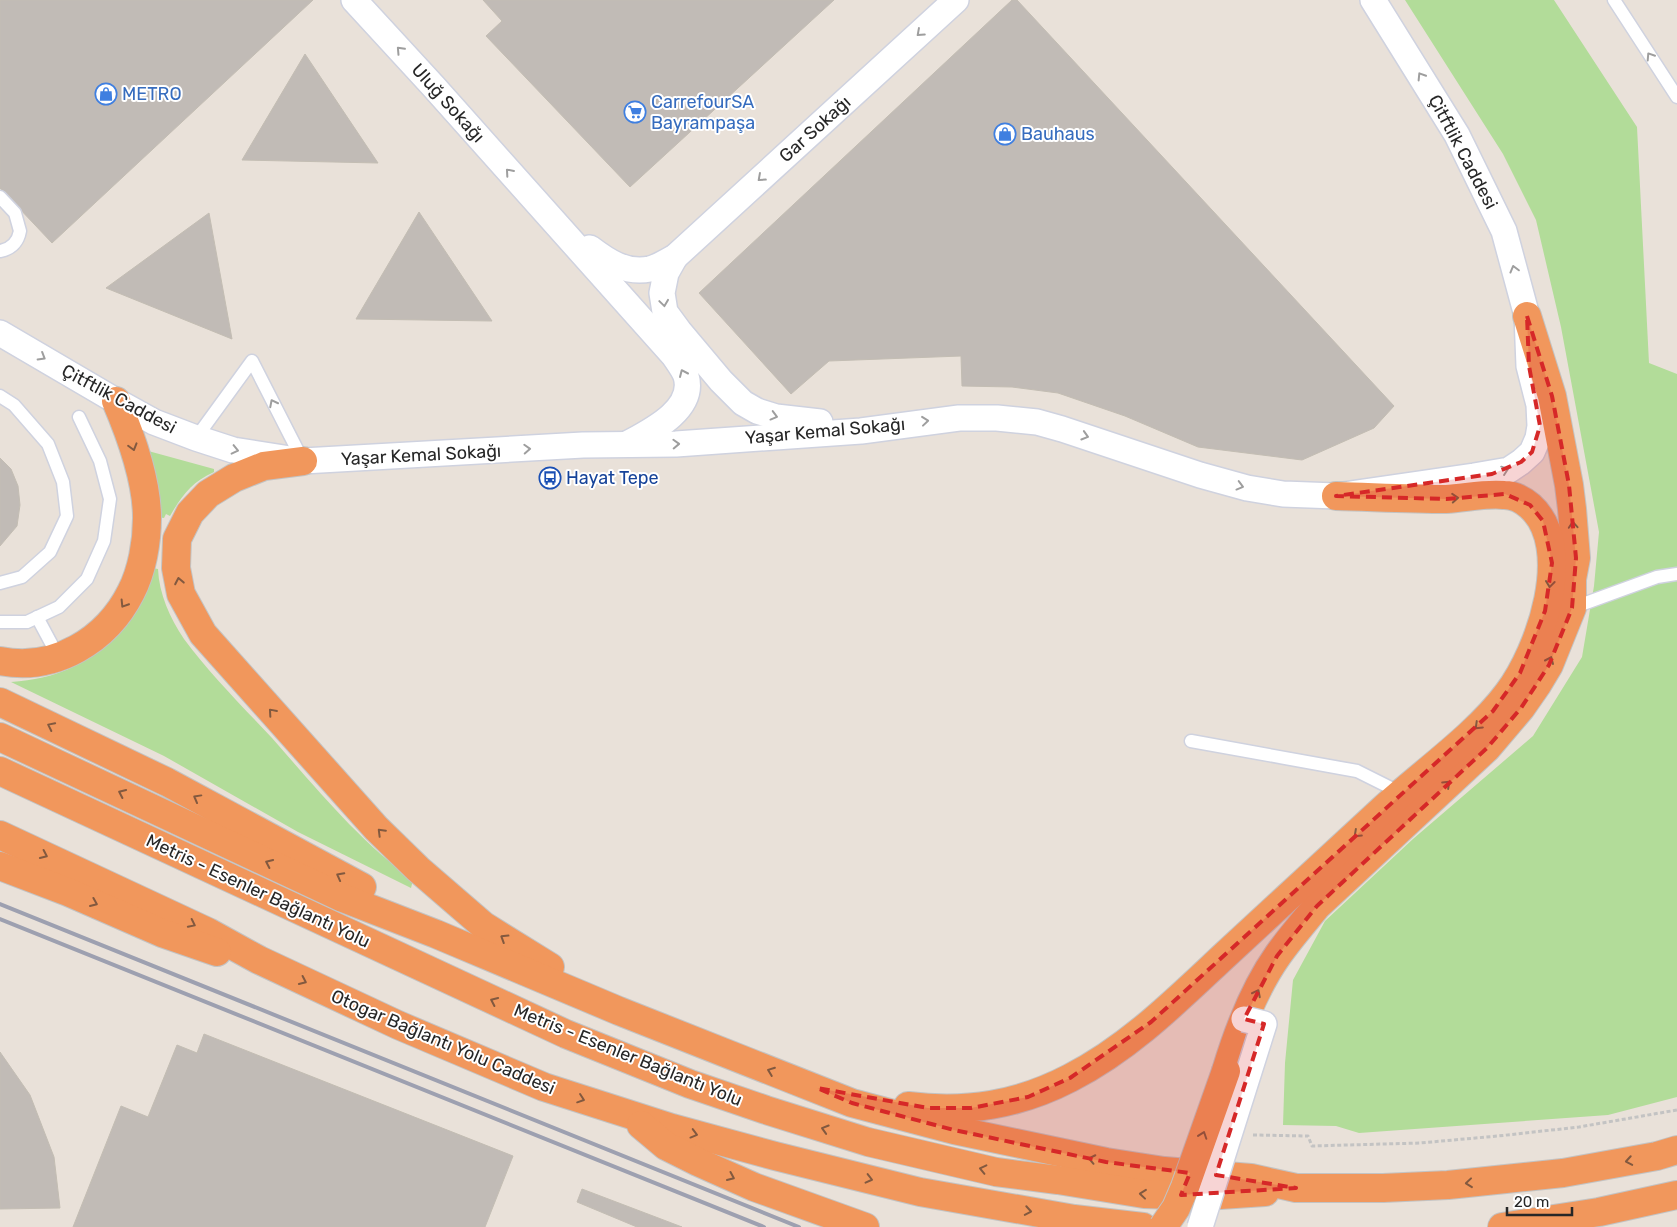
<svg xmlns="http://www.w3.org/2000/svg" width="1677" height="1227" font-family="Rubik,sans-serif">
	<style>
		.green { fill: #b2dc99 }
		.building { fill: #c1bbb6; stroke: #c3bdb3 }
		.lines { fill: none; stroke-linecap: round; stroke-linejoin: round }
		.lane-casing { stroke: #cfd2df; stroke-width: 15 }
		.street-casing { stroke: #cfd2df; stroke-width: 28 }
		.highway-casing { stroke: #c3c3c3; stroke-width: 30 }
		.path { stroke: #c3c3c3; stroke-width: 3; stroke-dasharray: 4 2.5; stroke-linecap: butt }
		.lane { stroke: #fff; stroke-width: 12 }
		.street { stroke: #fff; stroke-width: 25 }
		.highway { stroke: #f1975c; stroke-width: 28 }
		.rail { stroke: #9da0b0; stroke-width: 4 }
		.street-bridge-casing { stroke: #cfd2df; stroke-width: 28; stroke-linecap: butt }
		.highway-bridge-casing { stroke: #c3c3c3; stroke-width: 30; stroke-linecap: butt }
		.street-bridge { stroke: #fff; stroke-width: 25 }
		.highway-bridge { stroke: #f1975c; stroke-width: 28 }
		.oneway { stroke: #9e9e9e }
		.oneway2 { stroke: #82593f }
		.marked { fill: #d62828; fill-opacity: 0.2; stroke: #d62828; stroke-width: 4; stroke-dasharray: 10 6; stroke-linejoin: round }
		.labels { text-anchor: middle; dominant-baseline: central; stroke-width: 4; stroke-linejoin: round; paint-order: stroke }
		.shop-label { font-size: 18px; fill: #366cbe; stroke: #fff; text-anchor: start }
		.street-label { font-size: 18px; fill: #272727; stroke: #fff }
		.transit-label { font-size: 18px; fill: #164399; stroke: #fff; text-anchor: start }
	</style>
	<rect width="100%" height="100%" fill="#e9e1d9"/>
	<g class="green">
		<path d="M1405,0H1554L1637,127L1649,363L1677,374V1097L1608,1115L1359,1133L1336,1126L1283,1125L1285,1063L1293,980L1325,921L1413,839L1533,736L1582,657L1594,586L1599,532L1561,327L1536,220L1503,154Z"/>
		<path d="M141,449L214,469V472C192,482 182,495 170,516L166,514L164,518L156,517Z"/>
		<path d="M152,568L158,569C159,594 170,618 184,639C210,674 242,706 272,738C316,788 359,841 413,880L411,888L298,832L164,756L11,682C56,679 88,665 119,632C127,624 135,614 140,604C145,593 149,581 152,568Z"/>
	</g>
	<g class="building">
		<path d="M0,0H313L52,243L0,188Z"/>
		<path d="M483,0H834L630,187L486,36L502,21Z"/>
		<path d="M1012,0H1017L1394,406L1374,428L1302,460L1198,447L1125,416L1058,393L1012,387L962,386L961,356L829,361L791,394L699,293Z"/>
		<path d="M305,54L378,163L242,160Z"/>
		<path d="M419,212L492,321L356,319Z"/>
		<path d="M209,213L232,339L106,288Z"/>
		<path d="M0,458L11,469L18,486L20,505L17,526L0,546Z"/>
		<path d="M204,1034L513,1156L485,1227H73L121,1106L148,1117L177,1045L197,1053Z"/>
		<path d="M0,1052L30,1095L54,1157L60,1208L0,1209Z"/>
		<path d="M582,1189L682,1227H637L577,1202Z"/>
	</g>
	<g class="lines">
		<g class="lane-casing">
			<g id="lane">
				<path d="M1614,0L1677,97"/>
				<path d="M0,197L15,213L20,231C18,242 11,249 0,251"/>
				<path d="M0,396L14,405L48,444L63,482L67,516L50,552L22,577L0,583"/>
				<path d="M196,438L252,361L303,461"/>
				<path d="M1572,608L1657,577L1677,574"/>
				<path d="M37,617L59,658"/>
				<path d="M0,622H27L59,607L87,579L104,541L110,499L100,461L79,417"/>
				<path d="M1191,741L1357,771L1401,793"/>
			</g>
		</g>
		<g class="street-casing">
			<g id="street">
				<path d="M354,0L434,87L674,356C678,362 684,370 686,376C696,409 651,431 627,444"/>
				<path d="M590,248C607,261 626,274 650,269C658,267 667,261 675,257L956,0"/>
				<path d="M675,257L666,273L662,293L665,312L679,331L721,381L743,403L757,411L776,417L820,422"/>
				<path d="M0,333L116,401L154,422L196,438L233,450L303,461L583,445L676,444L861,431L959,418H997L1037,422L1062,429L1200,475L1247,488L1283,494L1336,496L1474,476L1509,470L1521,462L1532,452L1538,438L1540,426L1539,405L1529,366L1527,316L1504,231L1457,135L1373,0"/>
			</g>
		</g>
		<g class="highway-casing">
			<g id="highway">
				<path d="M303,461L264,466L234,478L208,494L190,513L177,539L176,568L181,594L203,634L376,828L418,869L484,926L550,967"/>
				<path d="M0,661C55,672 107,640 131,592C142,571 147,542 147,518C147,480 131,436 116,401"/>
				<path d="M0,702L167,782L362,887"/>
				<path d="M0,737L343,898L436,934L619,1011L852,1103L954,1130L1106,1162L1164,1171L1251,1178L1296,1188H1383L1448,1185L1563,1173L1657,1156L1677,1150"/>
				<path d="M0,771L566,1034L690,1084L766,1110L868,1142L996,1172L1058,1180L1144,1194L1205,1196L1265,1192"/>
				<path d="M0,835L208,932L259,960L398,1025L544,1087L672,1128L775,1156L920,1192L1074,1219L1143,1227"/>
				<path d="M0,866L68,892L162,933L217,952"/>
				<path d="M1226,1071C1238,1031 1254,989 1278,955C1290,938 1304,922 1317,906L1487,748L1521,708L1537,685L1549,665L1572,608V579L1576,558L1572,509L1569,485L1552,396L1527,316"/>
				<path d="M908,1106C967,1113 1018,1105 1070,1078C1129,1048 1177,1000 1224,956C1276,908 1329,859 1381,811C1422,773 1476,736 1508,693C1540,651 1576,547 1530,506C1523,500 1513,495 1504,495C1485,493 1465,498 1446,499C1410,499 1373,497 1336,496"/>
				<path d="M641,1125L666,1146L698,1162L754,1187L865,1227"/>
				<path d="M1502,1227L1599,1212L1677,1195"/>
			</g>
		</g>
		<path class="path" d="M1253,1135L1308,1136L1312,1146L1420,1143L1498,1136L1579,1127L1677,1110"/>
		<use href="#lane" class="lane"/>
		<use href="#street" class="street"/>
		<use href="#highway" class="highway"/>
		<g class="rail">
			<path d="M0,904L799,1227"/>
			<path d="M0,919L764,1227"/>
		</g>
		<g class="street-bridge-casing">
			<path id="street-bridge" d="M1200,1227L1264,1024L1244,1019"/>
		</g>
		<g class="highway-bridge-casing">
			<path id="highway-bridge" d="M1163,1227L1176,1208L1185,1187L1226,1071"/>
		</g>
		<use href="#street-bridge" class="street-bridge"/>
		<use href="#highway-bridge" class="highway-bridge"/>
	</g>
	<defs><path id="oneway-chevron" d="M-2-3.5L2.5 0L-2 3.5" fill="none" stroke-width="1.6" stroke-linecap="round" stroke-linejoin="round" transform="scale(1.25)"/></defs>
	<g class="oneway">
		<use href="#oneway-chevron" transform="translate(920 33) rotate(138)"/>
		<use href="#oneway-chevron" transform="translate(400 50) rotate(-133)"/>
		<use href="#oneway-chevron" transform="translate(1650 56) rotate(-123)"/>
		<use href="#oneway-chevron" transform="translate(1421 76) rotate(-122)"/>
		<use href="#oneway-chevron" transform="translate(509 172) rotate(-131)"/>
		<use href="#oneway-chevron" transform="translate(761 178) rotate(138)"/>
		<use href="#oneway-chevron" transform="translate(1514 269) rotate(-105)"/>
		<use href="#oneway-chevron" transform="translate(664 303) rotate(82)"/>
		<use href="#oneway-chevron" transform="translate(42 357) rotate(31)"/>
		<use href="#oneway-chevron" transform="translate(683 373) rotate(-114)"/>
		<use href="#oneway-chevron" transform="translate(273 403) rotate(-117)"/>
		<use href="#oneway-chevron" transform="translate(774 416) rotate(15)"/>
		<use href="#oneway-chevron" transform="translate(925 421) rotate(-6)"/>
		<use href="#oneway-chevron" transform="translate(1085 436) rotate(17)"/>
		<use href="#oneway-chevron" transform="translate(676 444) rotate(-2)"/>
		<use href="#oneway-chevron" transform="translate(527 449) rotate(-3)"/>
		<use href="#oneway-chevron" transform="translate(235 450) rotate(13)"/>
		<use href="#oneway-chevron" transform="translate(1505 470) rotate(-19)"/>
		<use href="#oneway-chevron" transform="translate(1240 486) rotate(15)"/>
	</g>
	<g class="oneway2">
		<use href="#oneway-chevron" transform="translate(133 447) rotate(74)"/>
		<use href="#oneway-chevron" transform="translate(1455 498) rotate(-4)"/>
		<use href="#oneway-chevron" transform="translate(1573 525) rotate(-94)"/>
		<use href="#oneway-chevron" transform="translate(179 581) rotate(-101)"/>
		<use href="#oneway-chevron" transform="translate(1550 584) rotate(97)"/>
		<use href="#oneway-chevron" transform="translate(124 604) rotate(122)"/>
		<use href="#oneway-chevron" transform="translate(1550 660) rotate(-66)"/>
		<use href="#oneway-chevron" transform="translate(272 712) rotate(-131)"/>
		<use href="#oneway-chevron" transform="translate(51 726) rotate(-154)"/>
		<use href="#oneway-chevron" transform="translate(1478 726) rotate(136)"/>
		<use href="#oneway-chevron" transform="translate(1447 784) rotate(-43)"/>
		<use href="#oneway-chevron" transform="translate(122 793) rotate(-155)"/>
		<use href="#oneway-chevron" transform="translate(197 798) rotate(-151)"/>
		<use href="#oneway-chevron" transform="translate(381 832) rotate(-135)"/>
		<use href="#oneway-chevron" transform="translate(1357 834) rotate(137)"/>
		<use href="#oneway-chevron" transform="translate(44 855) rotate(25)"/>
		<use href="#oneway-chevron" transform="translate(269 863) rotate(-155)"/>
		<use href="#oneway-chevron" transform="translate(340 876) rotate(-152)"/>
		<use href="#oneway-chevron" transform="translate(94 903) rotate(23)"/>
		<use href="#oneway-chevron" transform="translate(192 924) rotate(26)"/>
		<use href="#oneway-chevron" transform="translate(504 938) rotate(-148)"/>
		<use href="#oneway-chevron" transform="translate(303 981) rotate(25)"/>
		<use href="#oneway-chevron" transform="translate(1257 993) rotate(-63)"/>
		<use href="#oneway-chevron" transform="translate(494 1001) rotate(-155)"/>
		<use href="#oneway-chevron" transform="translate(771 1071) rotate(-159)"/>
		<use href="#oneway-chevron" transform="translate(581 1099) rotate(19)"/>
		<use href="#oneway-chevron" transform="translate(825 1129) rotate(-163)"/>
		<use href="#oneway-chevron" transform="translate(694 1134) rotate(15)"/>
		<use href="#oneway-chevron" transform="translate(1203 1135) rotate(-71)"/>
		<use href="#oneway-chevron" transform="translate(1092 1159) rotate(-168)"/>
		<use href="#oneway-chevron" transform="translate(1629 1161) rotate(170)"/>
		<use href="#oneway-chevron" transform="translate(983 1169) rotate(-167)"/>
		<use href="#oneway-chevron" transform="translate(731 1177) rotate(24)"/>
		<use href="#oneway-chevron" transform="translate(869 1179) rotate(14)"/>
		<use href="#oneway-chevron" transform="translate(1469 1183) rotate(174)"/>
		<use href="#oneway-chevron" transform="translate(1143 1194) rotate(-174)"/>
		<use href="#oneway-chevron" transform="translate(1028 1211) rotate(10)"/>
	</g>
	<path class="marked" d="M1527,316L1552,396L1569,485L1576,558L1572,608L1549,665L1521,708L1487,748L1317,906L1277,956L1244,1019L1264,1024L1216,1175L1296,1188L1181,1195L1190,1173L1106,1162L954,1130L852,1103L817,1088L928,1108H971L1028,1097L1070,1078L1151,1022L1493,711L1520,673L1545,611L1552,563L1543,521L1530,505L1505,494L1446,499L1336,496L1492,474L1521,462L1532,452L1540,426L1529,366Z"/>
	<defs>
		<g id="shop-ring" transform="scale(1.125)"><circle r="9.5" fill="#fff" stroke="#3f7fe0" stroke-width="1.5"/><path d="M-5-2.5h2.3a2.7 3.5 0 0 1 5.4 0H5L5.5 6h-11ZM-1.5-2.5h3a1.5 2.3 0 0 0-3 0Z" fill="#3f7fe0"/></g>
		<g id="supermarket-ring" transform="scale(1.125)"><circle r="9.5" fill="#fff" stroke="#3f7fe0" stroke-width="1.5"/><path d="M-6-5.5h2.5l.6 2H6L4.5 2H-2.5L-4.4-4H-6ZM-1.5 3.2a1.3 1.3 0 1 0 .1 0ZM3 3.2a1.3 1.3 0 1 0 .1 0Z" fill="#3f7fe0"/></g>
		<g id="bus-ring" transform="scale(1.125)"><circle r="9.5" fill="#fff" stroke="#1a4fb4" stroke-width="1.5"/><path d="M-5-6H5V4H4V6H2V4H-2V6H-4V4H-5ZM-3.5-4V0h7V-4ZM-3.5 1.2v1.5H-2V1.2ZM2 1.2v1.5H3.5V1.2Z" fill="#1a4fb4"/></g>
	</defs>
	<g fill-rule="evenodd">
		<use href="#shop-ring" x="106" y="94"/>
		<use href="#supermarket-ring" x="635" y="112"/>
		<use href="#shop-ring" x="1005" y="134"/>
		<use href="#bus-ring" x="550" y="478"/>
	</g>
	<g class="labels">
		<g class="shop-label">
			<text x="122" y="94">METRO</text>
			<text x="651" y="102">CarrefourSA<tspan x="651" dy="21">Bayrampaşa</tspan></text>
			<text x="1021" y="134">Bauhaus</text>
		</g>
		<g class="street-label">
			<text transform="translate(448 103) rotate(48)">Uluğ Sokağı</text>
			<text transform="translate(815 129) rotate(-42)">Gar Sokağı</text>
			<text transform="translate(1463 152) rotate(62)">Çitftlik Caddesi</text>
			<text transform="translate(119 399) rotate(28)">Çitftlik Caddesi</text>
			<text transform="translate(825 431) rotate(-5)">Yaşar Kemal Sokağı</text>
			<text transform="translate(421 455) rotate(-3)">Yaşar Kemal Sokağı</text>
			<text transform="translate(258 891) rotate(25)">Metris - Esenler Bağlantı Yolu</text>
			<text transform="translate(443 1042) rotate(23)">Otogar Bağlantı Yolu Caddesi</text>
			<text transform="translate(628 1055) rotate(22)">Metris - Esenler Bağlantı Yolu</text>
		</g>
		<g class="transit-label">
			<text x="566" y="478">Hayat Tepe</text>
		</g>
	</g>
	<path d="M1507 1207v8h65v-8" fill="none" stroke="#272727" stroke-width="2.5"/>
	<text x="1514" y="1207" font-size="15" fill="#272727" stroke="#ffffff" stroke-width="4" paint-order="stroke">20 m</text>
</svg>
